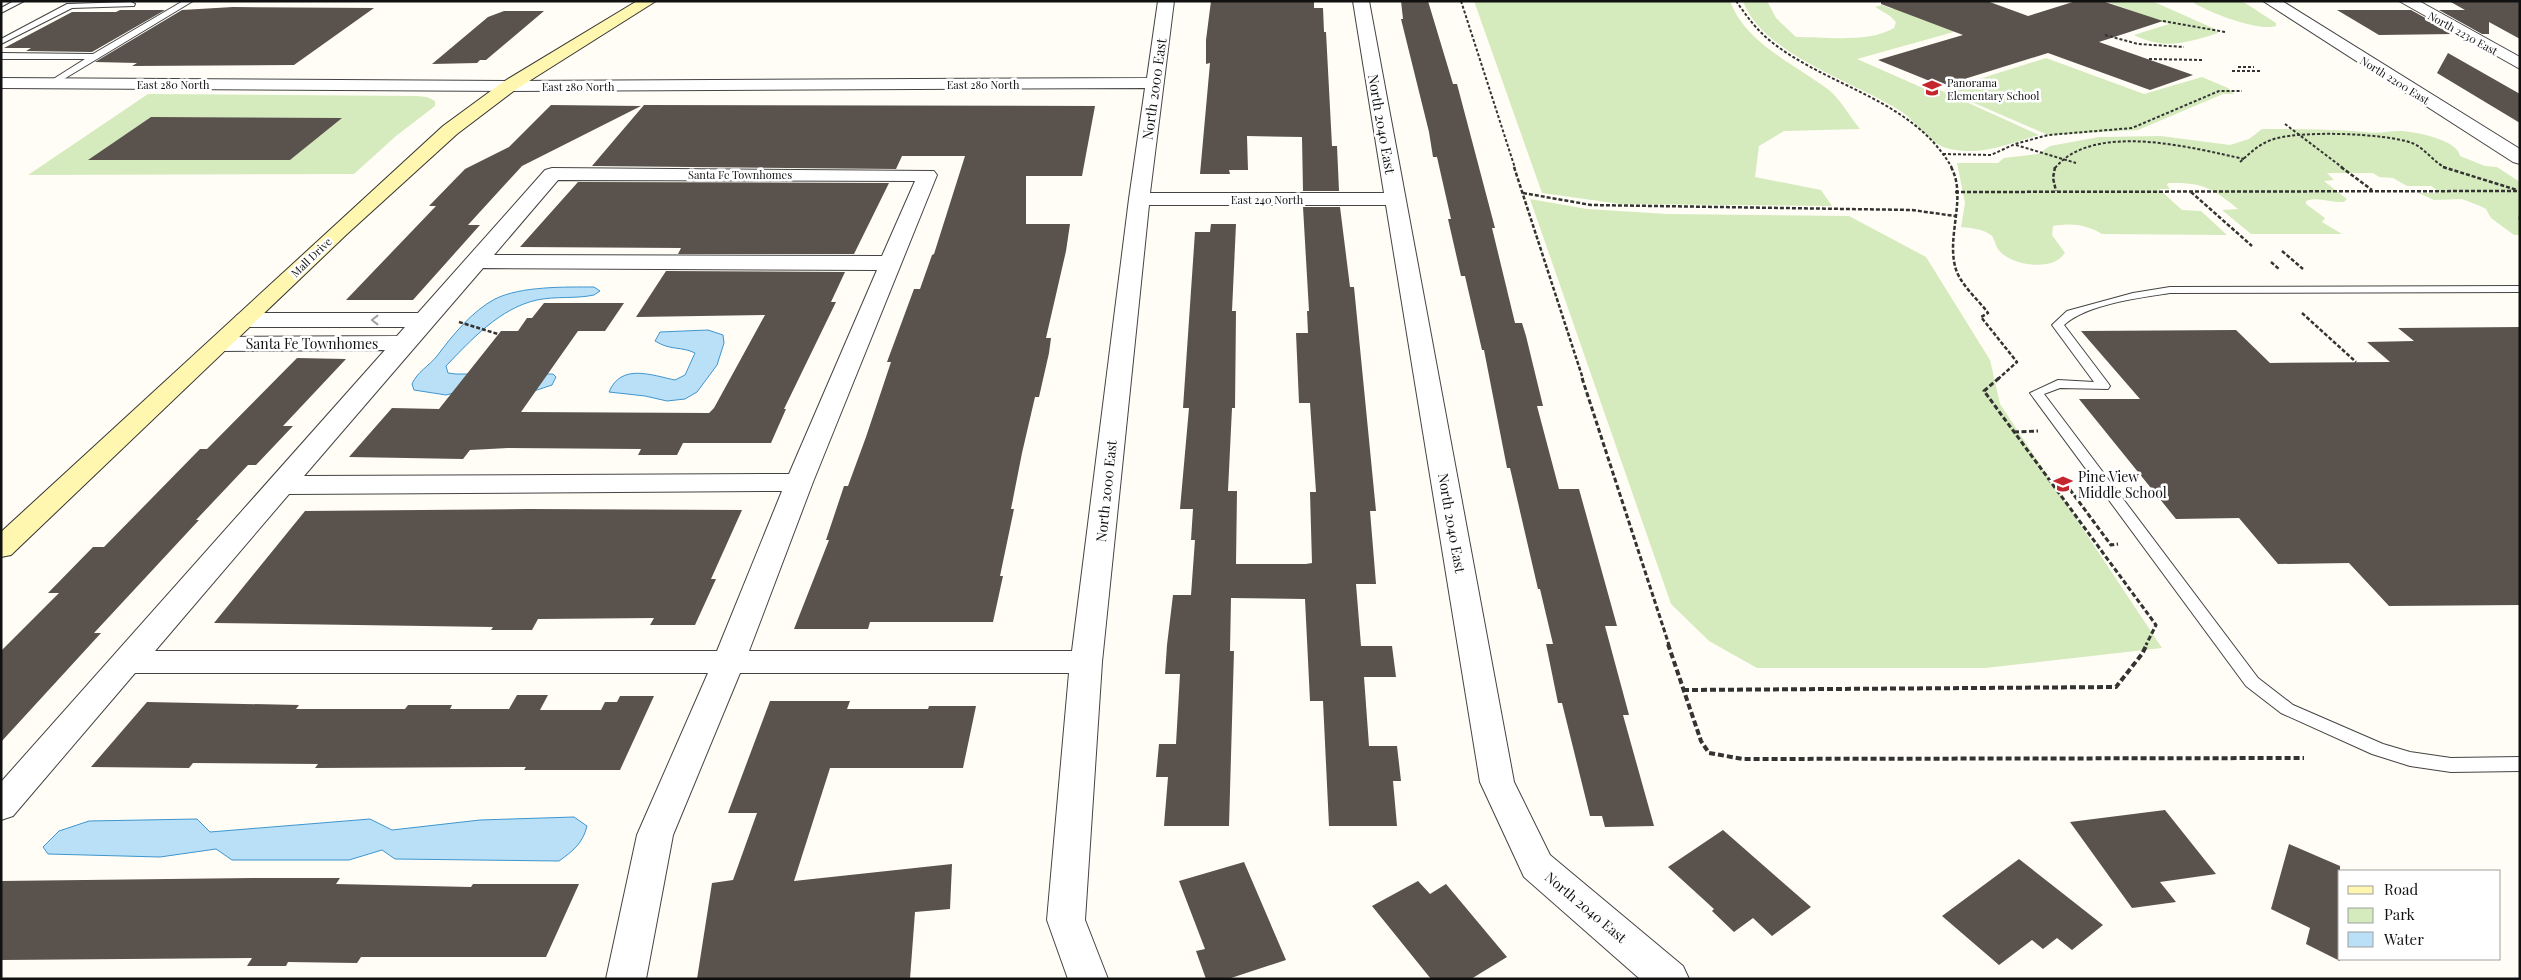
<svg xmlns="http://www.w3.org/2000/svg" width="2521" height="980" font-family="'Playfair Display',serif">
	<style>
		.green { fill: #d5ebbd; fill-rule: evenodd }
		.water { fill: #b9e0f7; stroke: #3f96cf }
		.building { fill: #5a524d }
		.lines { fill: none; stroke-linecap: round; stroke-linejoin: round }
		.lane-casing { stroke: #444; stroke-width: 2 }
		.street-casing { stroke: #444; stroke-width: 2 }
		.secondary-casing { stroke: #333; stroke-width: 2 }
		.path-far3 { stroke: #333; stroke-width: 2; stroke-dasharray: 3 2; stroke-linecap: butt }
		.path-far2 { stroke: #333; stroke-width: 2.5; stroke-dasharray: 4 2; stroke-linecap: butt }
		.path-far1 { stroke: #333; stroke-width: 3; stroke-dasharray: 5 2.5; stroke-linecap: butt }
		.path { stroke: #333; stroke-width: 4; stroke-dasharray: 6 3; stroke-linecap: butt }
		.lane { fill: #fff; fill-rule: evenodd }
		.street { fill: #fff; fill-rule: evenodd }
		.secondary { fill: #fff6b0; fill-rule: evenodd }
		.oneway { stroke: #a0a0a0 }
		.labels { text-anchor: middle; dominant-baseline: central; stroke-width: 5; stroke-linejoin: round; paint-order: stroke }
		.far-street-label { font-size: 11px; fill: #111; stroke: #fff }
		.far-poi-label { font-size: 11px; fill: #111; stroke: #fff; text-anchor: start }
		.street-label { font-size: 14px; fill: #111; stroke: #fff }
		.poi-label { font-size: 14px; fill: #111; stroke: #fff; text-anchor: start }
	</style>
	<rect width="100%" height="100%" fill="#fffdf5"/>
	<g class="green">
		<path d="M1474,1H1730C1746,44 1795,64 1829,90C1841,100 1850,117 1860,129L1784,131L1759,146L1755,177L1821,190L1832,206L1620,204L1542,193Z"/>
		<path d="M1743,1H1767L1776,18L1796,37C1825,37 1869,43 1894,28L1896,22L1890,16L1875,7L1882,5L1892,9L1906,5L1968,28L1857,59L1932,92L1940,90L2039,135C2008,144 1983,156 1950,149C1929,145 1917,121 1899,110C1854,82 1761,53 1743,1Z"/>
		<path d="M2105,1H2152L2215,29L2218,33C2186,43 2165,50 2134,35L2169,24Z"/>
		<path d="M2191,1H2242L2276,23V26C2258,32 2207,12 2191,1Z"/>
		<path d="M2046,58L2144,94L2202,77L2228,88L2234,94H2223L2138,130L2048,135L1944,90Z"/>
		<path d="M148,94L416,96L427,97L435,101V106L396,136L354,174L28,175ZM151,117L341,118L290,160H89Z"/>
		<path d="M2262,129C2296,129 2331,129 2365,132C2377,134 2388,131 2400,131C2414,131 2458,140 2460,156L2485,166L2497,167L2520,182V235H2514L2491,218L2486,209L2480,206L2462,199L2434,200L2419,193H2441L2431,186H2407L2393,178L2379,177L2373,173H2327L2334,180L2324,181L2347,199L2344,202C2332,203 2317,196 2306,201V204L2325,218L2322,222L2342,234H2251L2222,210L2238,209C2213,188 2202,182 2168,183L2167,185L2170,189H2159L2182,210L2201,211L2227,235L2102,234C2085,224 2072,223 2053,226L2052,235L2065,253C2063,255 2060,259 2056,261C2041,269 2008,264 1998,249C1995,245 1995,239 1991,235C1982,229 1972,228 1961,227L1965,203L1957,163H1998L2004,158L2038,154L2050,146L2099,137L2161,136L2230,145L2249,139Z"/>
		<path d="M1530,199L1587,209L1667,214L1849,216L1926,257L1990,360L2000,404L2162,648L1985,668H1757L1709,641L1671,604Z"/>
	</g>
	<g class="water">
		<path d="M594,287L600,291L594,295C576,299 556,296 537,300C500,308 471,340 446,366L448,373L456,374H553L556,377L552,385L531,392H458L446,395L414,390L412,384C417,372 429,366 437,356C452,336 472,311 495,299C521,286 565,287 594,287Z"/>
		<path d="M708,330L723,335L724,343L717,365L697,392L685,399L667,401L645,396L609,392C621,363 651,375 675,380L685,375L695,353C681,346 671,351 655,341L660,332Z"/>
		<path d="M574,817L587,826C583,843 573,851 559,861L395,859L382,850L349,860H232L216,849L160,857L48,854L43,847L59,831L89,821L197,819L210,832L370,819L392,830L480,820Z"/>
	</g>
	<g class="building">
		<path d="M1211,1H1314V8H1323L1324,32H1326L1332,146H1337L1339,191H1303L1302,137L1247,136L1248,170H1229L1230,174H1200L1210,63L1206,64V40Z"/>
		<path d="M1401,1H1428L1453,84H1457L1495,228H1492L1515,323H1522L1526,336L1543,406H1537L1559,489H1579L1617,626H1605L1629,715H1623L1654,826L1605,827L1602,816H1590L1562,703H1558L1546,644H1553L1540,589H1538L1510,468H1507L1484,350H1482L1465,276H1461L1448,219H1451L1437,157H1433L1429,132L1401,19H1403Z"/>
		<path d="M1881,1H1987L2028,16L2076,1H2102L2163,21L2099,42L2193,75L2150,90L2048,53L1942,86L1878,60L1963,35L1881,4Z"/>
		<path d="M2449,1H2520V39L2489,22V34H2482L2439,10H2465Z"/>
		<path d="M233,7L374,8L294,65L132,66L137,63L95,62L182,10Z"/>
		<path d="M120,10H165L92,52L26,51L31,48H4L72,12H116Z"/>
		<path d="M2337,10H2411L2454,34L2379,35Z"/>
		<path d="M504,11H544L486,60H480L477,63L432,64L488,17Z"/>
		<path d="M2448,53L2520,94V123L2437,73Z"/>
		<path d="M551,105L641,106L522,166L468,225H480L413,300H346L436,206H429L465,169L509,147Z"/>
		<path d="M644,105L1095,106L1082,176H1026V224H1070L1066,251L1046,338H1051L1049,353L1039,397H1035L1022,453L1011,509H1014L1000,576H1003L993,622H870L868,629H794L829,540H826L844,486H848L866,437L891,362H887L914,289H920L932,255L934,254L965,156H902L896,169L592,166Z"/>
		<path d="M151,117L342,118L290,160H88Z"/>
		<path d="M578,182L889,183L854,254H678L681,248L520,247Z"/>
		<path d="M1303,207H1340L1350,287H1354L1376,511H1370L1376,584H1356L1361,646H1392L1396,677H1364L1369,746H1397L1401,781H1393L1397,826H1329L1323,701H1310L1305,599L1231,598L1230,651H1234L1229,826H1164L1168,777H1156L1159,744H1176L1180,674H1165L1167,645L1173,595H1191L1195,540H1191L1193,509H1180L1189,408H1183L1195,232H1210L1211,224H1236L1232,311H1236L1235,408H1232L1228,491H1237L1236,564H1306L1312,563L1310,492H1316L1310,403H1299L1296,333H1308L1307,311H1309Z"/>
		<path d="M666,271L845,272L831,302H836L784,409H786L771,443H683L677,455H638L641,449L508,448L470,450L463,459L349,457L392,408L439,409L501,331H518L527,318H532L544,303H624L605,331H578L521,412L709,413L714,408L765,315L636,317Z"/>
		<path d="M2520,327V605L2389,606L2349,563L2278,564L2239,518L2176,519L2079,399H2140L2081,331L2236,330L2270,363L2390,362L2367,342L2414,341L2398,328Z"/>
		<path d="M297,358L346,359L283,426H293L256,465H248L196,520H199L94,633H101L1,742V651L59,593H48L93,547H104L200,449H207Z"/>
		<path d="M528,509L742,510L711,579H716L695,625H650L654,618L538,619L532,630H491L493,627L214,623L305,511Z"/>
		<path d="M517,695H548L540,710H601L605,702H617L620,696H654L620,770H524L526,767L315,768L318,764L193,763L189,768L91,767L147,702L299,705L296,709H405L408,705H452L450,709H509Z"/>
		<path d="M770,701H850L847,709H928L929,706H976L963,768H830L794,881L952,864L950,909L915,912L910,979H697L712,883L733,880L757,813H728Z"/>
		<path d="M2165,810L2216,874L2160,882L2176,902L2132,908L2070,822Z"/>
		<path d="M1723,830L1811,907L1772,936L1753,918L1734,932L1712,911L1714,909L1668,867Z"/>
		<path d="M2289,844L2340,866V961L2306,944L2310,928L2271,909Z"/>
		<path d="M2019,859L2103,925L2072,950L2057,938L2043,949L2032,940L1999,965L1942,916Z"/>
		<path d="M1244,862L1286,960L1228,979H1206L1196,951L1205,949L1179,881Z"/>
		<path d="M253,878H340L336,884L471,887L473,884H579L546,957H361L357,963L288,962L286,966H247L252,958L1,960V881Z"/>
		<path d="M1418,881L1430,894L1446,884L1507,957L1471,979H1431L1372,906Z"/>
	</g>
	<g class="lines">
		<g class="lane-casing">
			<g id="lane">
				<path d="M14,1H24L1,13V8Z"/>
				<path d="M183,1H193L54,85L47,83L85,59H1V53L93,54Z"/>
				<path d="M131,2L135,4L134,6L72,8L1,44V39L67,4Z"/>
				<path d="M2520,286V292L2170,293C2139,298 2087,304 2064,325L2108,383L2110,386L2108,389L2060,388L2044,394L2258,678L2293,705L2383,744L2410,752L2451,758L2520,757V771L2451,772L2410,766L2372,754L2281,713L2246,686L2030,393L2058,380L2094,382L2052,325L2067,311L2133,293L2170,287Z"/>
			</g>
		</g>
		<g class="street-casing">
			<g id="street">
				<path d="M1158,1H1174L1150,193H1384L1353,1H1369L1514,782L1550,855L1683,966L1689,979H1640L1524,877L1480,782L1386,205H1149L1102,662L1085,920L1108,979H1068L1047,920L1069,673H740L673,835L646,979H606L637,835L708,673H135L13,816L1,820V782L385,350L220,351L212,349L208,344L212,339L220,337L397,336L405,327H245L237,325L233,320L237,315L245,313H418L545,170L552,168L934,171L937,175L813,482L749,651H1072L1129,199L1145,88L509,91L1,88V78L509,81L1147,78ZM558,180L915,181L882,256L494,255ZM483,268L877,270L789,474L304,476ZM782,491L717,651H155L289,494Z"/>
				<path d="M2263,1H2282L2520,149V164L2513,162Z"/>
				<path d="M2399,1H2419L2520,57V69Z"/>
			</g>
		</g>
		<g class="secondary-casing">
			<path id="secondary" d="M637,1H656L515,90L457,134L347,234L11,555L1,557V532L443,126L503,82Z"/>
		</g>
		<g class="path-far3">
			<path d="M1461,1L1515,168"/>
			<path d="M1736,1C1746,15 1755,28 1768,39C1825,87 1913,98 1952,168"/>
			<path d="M2163,21L2225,32"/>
			<path d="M2105,35L2138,44L2184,47"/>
			<path d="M2149,59L2202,60"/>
			<path d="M2238,67H2254"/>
			<path d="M2232,71H2261"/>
			<path d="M2285,124L2343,168"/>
			<path d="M2016,145L2076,163"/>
			<path d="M1943,154L1991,155L2015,144L2048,135L2132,128L2219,91H2242"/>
			<path d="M2240,162C2250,153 2258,145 2271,140C2297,130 2385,133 2412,143C2425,148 2433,162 2446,168"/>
			<path d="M2055,168C2094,121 2193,148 2244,159"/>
		</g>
		<g class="path-far2">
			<path d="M1514,167L1583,379"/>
			<path d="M1951,167C1967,196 1947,234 1955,266C1959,284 1978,299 1988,313L1981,317L2017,362L1998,379"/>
			<path d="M2055,167L2053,178L2056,191"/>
			<path d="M2341,167L2372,190"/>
			<path d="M2443,167L2517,190"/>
			<path d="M1955,192L2520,191"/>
			<path d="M2191,192L2252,246"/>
			<path d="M1523,193L1591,205L1912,210L1955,216"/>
			<path d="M2520,216V222"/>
			<path d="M2282,251L2303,269"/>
			<path d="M2271,262L2279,269"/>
			<path d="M2302,313L2356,362"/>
			<path d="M459,322L498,334"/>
		</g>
		<g class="path-far1">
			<path d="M1582,378L1669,645"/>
			<path d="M1999,378L1984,391L2156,625L2146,645"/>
			<path d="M2014,432L2038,431"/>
			<path d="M2056,488L2068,487L2111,545L2118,544"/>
		</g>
		<g class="path">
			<path d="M1668,644L1701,741L1709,753L1743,759L2304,758"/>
			<path d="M1683,690L2116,687L2142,654L2147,644"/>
		</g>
		<use href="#lane" class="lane"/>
		<use href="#street" class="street"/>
		<use href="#secondary" class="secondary"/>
	</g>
	<defs><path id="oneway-chevron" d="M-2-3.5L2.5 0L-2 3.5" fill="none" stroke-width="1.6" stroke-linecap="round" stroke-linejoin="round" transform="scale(1.25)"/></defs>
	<use class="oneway" href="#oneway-chevron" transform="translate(375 320) rotate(180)"/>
	<defs>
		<g id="school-bare" transform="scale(1.5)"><path d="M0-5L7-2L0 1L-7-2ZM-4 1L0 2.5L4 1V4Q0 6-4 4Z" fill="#c4262e" stroke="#fff" stroke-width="2.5" paint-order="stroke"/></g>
	</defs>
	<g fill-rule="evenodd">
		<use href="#school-bare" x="1932" y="88"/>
		<use href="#school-bare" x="2063" y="484"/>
	</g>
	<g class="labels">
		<g class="far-street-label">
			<text transform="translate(2463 33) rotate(29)">North 2230 East</text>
			<text transform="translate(2395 80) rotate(32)">North 2200 East</text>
			<text x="173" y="84">East 280 North</text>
			<text x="983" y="84">East 280 North</text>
			<text x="578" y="86">East 280 North</text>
			<text x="740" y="174">Santa Fe Townhomes</text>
			<text x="1267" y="199">East 240 North</text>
			<text transform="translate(311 257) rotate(-44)">Mall Drive</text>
		</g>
		<g class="far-poi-label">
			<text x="1947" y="82">Panorama<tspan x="1947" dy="13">Elementary School</tspan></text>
		</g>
		<g class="street-label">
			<text transform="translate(1154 89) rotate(-82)">North 2000 East</text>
			<text transform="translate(1382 124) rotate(80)">North 2040 East</text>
			<text x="312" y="343">Santa Fe Townhomes</text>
			<text transform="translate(1106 491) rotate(-84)">North 2000 East</text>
			<text transform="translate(1452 523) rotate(80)">North 2040 East</text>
			<text transform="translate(1586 907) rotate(40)">North 2040 East</text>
		</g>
		<g class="poi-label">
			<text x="2078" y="476">Pine View<tspan x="2078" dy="16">Middle School</tspan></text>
		</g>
	</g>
	<rect width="2521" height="980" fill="none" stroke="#111111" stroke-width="5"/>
	<rect x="2338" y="870" width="162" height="90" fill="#ffffff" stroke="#a0a0a0"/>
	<rect x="2348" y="886" width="25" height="8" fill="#fff6b0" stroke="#a0a0a0"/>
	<text x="2384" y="895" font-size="15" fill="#111111">Road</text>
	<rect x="2348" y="908" width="25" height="15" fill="#d5ebbd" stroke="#a0a0a0"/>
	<text x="2384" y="920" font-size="15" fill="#111111">Park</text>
	<rect x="2348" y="932" width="25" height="15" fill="#b9e0f7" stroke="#a0a0a0"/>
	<text x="2384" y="945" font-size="15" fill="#111111">Water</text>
</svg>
